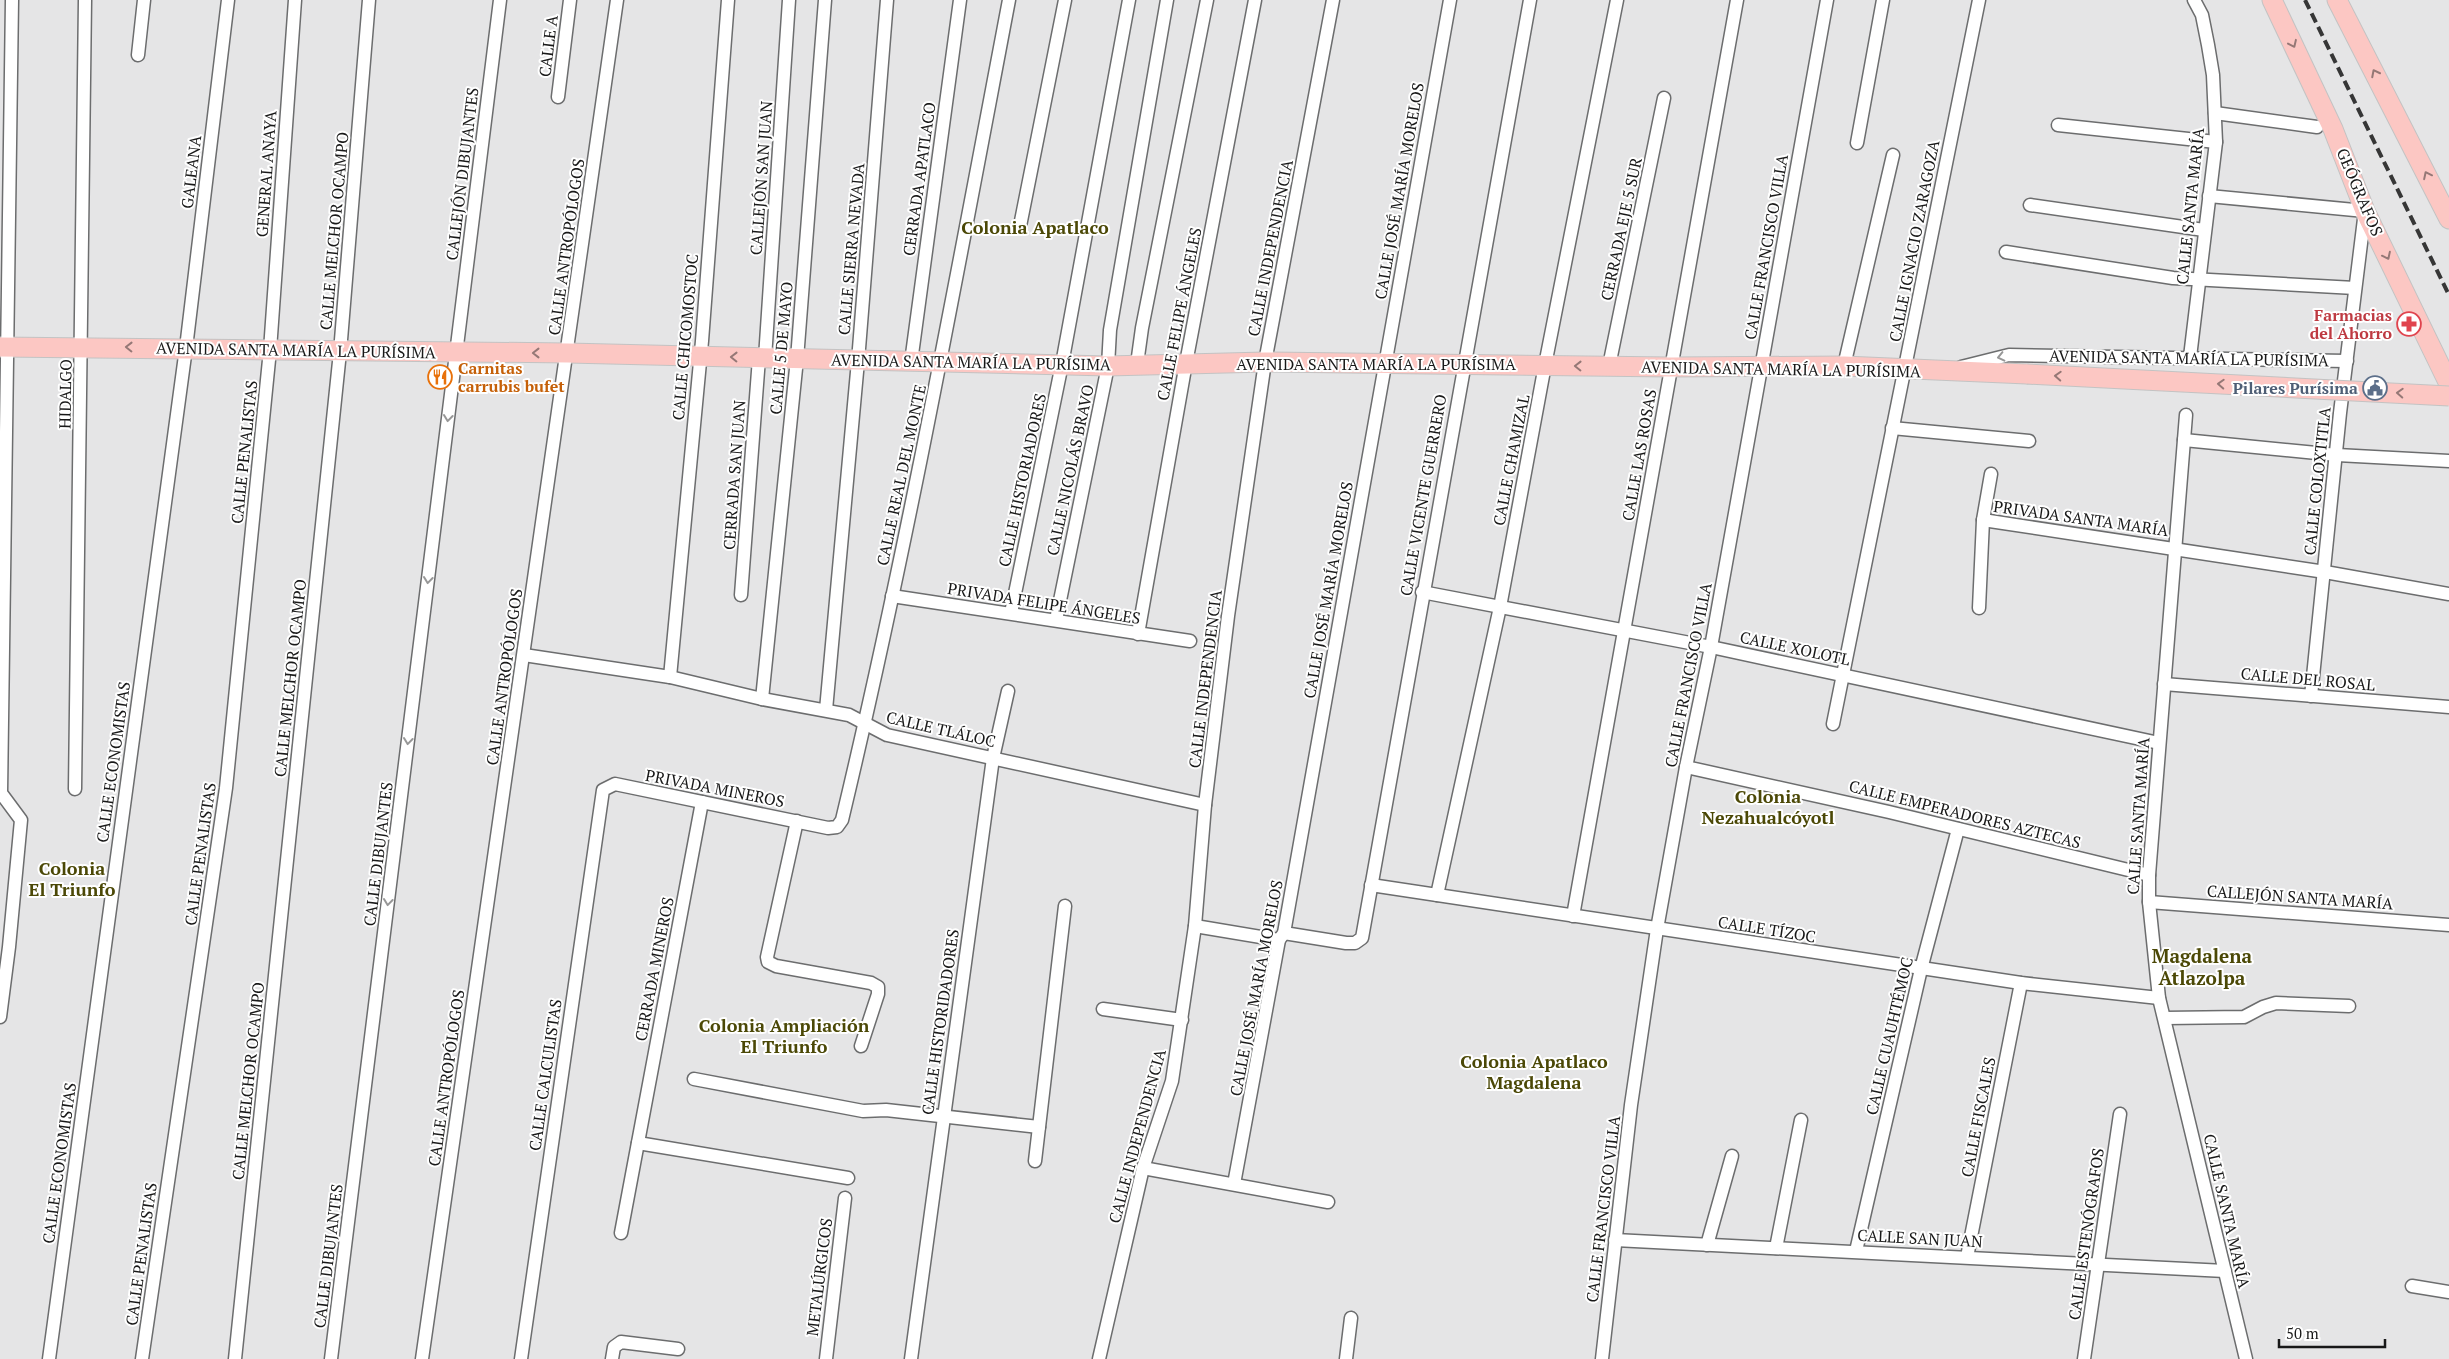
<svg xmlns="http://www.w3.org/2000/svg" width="2449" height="1359" font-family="'PT Serif',serif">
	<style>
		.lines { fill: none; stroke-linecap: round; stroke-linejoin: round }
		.minor-casing { stroke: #6c6d6e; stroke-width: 15 }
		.primary-casing { stroke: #c3c3c3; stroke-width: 21 }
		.minor { stroke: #fff; stroke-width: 12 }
		.primary { stroke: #fcc7c3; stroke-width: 19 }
		.rail { stroke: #363636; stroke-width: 4; stroke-dasharray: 10 5; stroke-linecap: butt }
		.primary-bridge-casing { stroke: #c3c3c3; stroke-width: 21; stroke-linecap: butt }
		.primary-bridge { stroke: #fcc7c3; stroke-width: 19 }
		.oneway { stroke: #957876 }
		.oneway2 { stroke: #979797 }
		.labels { text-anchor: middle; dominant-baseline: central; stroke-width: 4; stroke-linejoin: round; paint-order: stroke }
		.street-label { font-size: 16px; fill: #181818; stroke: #fff }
		.health-label { font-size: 16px; font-weight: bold; fill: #be3a42; stroke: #fff; text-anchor: end }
		.food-label { font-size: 16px; font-weight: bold; fill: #c56008; stroke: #fff; text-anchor: start }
		.service-label { font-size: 16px; font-weight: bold; fill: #4e5e75; stroke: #fff; text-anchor: end }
		.neighbourhood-label { font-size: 18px; font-weight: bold; fill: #4b4806; stroke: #fff }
		.quarter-label { font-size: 19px; font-weight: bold; fill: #4b4806; stroke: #fff }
	</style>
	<rect width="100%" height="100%" fill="#e5e5e6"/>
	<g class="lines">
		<g class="minor-casing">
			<g id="minor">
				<path d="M138,55L144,0"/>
				<path d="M558,97L570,0"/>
				<path d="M2215,113L2317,127"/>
				<path d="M2058,125L2216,142"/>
				<path d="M1857,143L1883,0"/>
				<path d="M2209,196L2365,211L2340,413L2311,696"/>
				<path d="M2030,205L2204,230"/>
				<path d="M1020,226L1065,0"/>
				<path d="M2006,252L2173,278L2355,288"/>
				<path d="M2190,357L2216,142L2213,75L2208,45L2202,15L2194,0"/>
				<path d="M765,358L789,0"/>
				<path d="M911,362L960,0"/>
				<path d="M1137,364L1142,328L1207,0"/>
				<path d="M1609,366L1664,98"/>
				<path d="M1844,366L1893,155"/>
				<path d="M1961,367L2009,355L2347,361"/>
				<path d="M2186,415L2149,875V902L2159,998L2246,1359"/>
				<path d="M1892,428L2029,441"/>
				<path d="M2184,440L2337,455L2449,461"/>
				<path d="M1983,520L2325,572L2449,594"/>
				<path d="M1422,592L1711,647L2159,743"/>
				<path d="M741,595L759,358"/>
				<path d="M892,596L1190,641"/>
				<path d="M1979,608L1983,520L1991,474"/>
				<path d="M1011,613L1062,364L1129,0"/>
				<path d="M1056,620L1108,366L1110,330L1167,0"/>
				<path d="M1138,634L1186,363L1255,0"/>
				<path d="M524,655L670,677L762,699L849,715L887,735L1205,805"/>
				<path d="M670,677L702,341L728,0"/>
				<path d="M2164,684L2449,707"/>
				<path d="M762,699L797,359L825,0"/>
				<path d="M826,710L858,361L887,0"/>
				<path d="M1833,724L1979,0"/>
				<path d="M1686,767L1889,812L2149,875"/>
				<path d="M75,789L85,0"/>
				<path d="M797,821L767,957L768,962L776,966L871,983L878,987V994L861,1046"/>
				<path d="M1371,885L2021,983L2159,998"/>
				<path d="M1437,895L1500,607L1545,365L1617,0"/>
				<path d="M2149,902L2449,925"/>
				<path d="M1573,916L1737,0"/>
				<path d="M1195,926L1279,940"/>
				<path d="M1284,933L1346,943H1355L1362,938L1530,0"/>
				<path d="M1103,1009L1182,1020"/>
				<path d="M0,1017L9,947L21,820L1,793L12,0"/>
				<path d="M2165,1018L2244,1017L2263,1007L2276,1003L2349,1006"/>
				<path d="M694,1079L863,1111L886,1110L1039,1127"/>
				<path d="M638,1143L848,1178"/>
				<path d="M1035,1161L1065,906"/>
				<path d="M1143,1168L1328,1202"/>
				<path d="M1234,1184L1279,940L1284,933L1450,0"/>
				<path d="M621,1233L702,802"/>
				<path d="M1615,1240L2225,1271"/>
				<path d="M1707,1245L1732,1156"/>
				<path d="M1776,1248L1801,1120"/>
				<path d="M1856,1251L1921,969L1958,829"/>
				<path d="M1967,1257L2021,983"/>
				<path d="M2412,1286L2449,1292"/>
				<path d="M49,1359L186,348L228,0"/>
				<path d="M142,1359L226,788L270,350L295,0"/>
				<path d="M235,1359L340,352L369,0"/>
				<path d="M331,1359L500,0"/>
				<path d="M422,1359L617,0"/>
				<path d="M521,1359L603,790L615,784L828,828L837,827L842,820C907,548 957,274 1009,0"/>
				<path d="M612,1359L614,1347L621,1342L678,1349"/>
				<path d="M826,1359L845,1198"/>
				<path d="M911,1359L993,758L1008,691"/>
				<path d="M1099,1359L1143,1168L1172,1081L1195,926L1205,805L1228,616L1265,362L1333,0"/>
				<path d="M1346,1359L1351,1318"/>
				<path d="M1602,1359L1631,1105L1657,929L1686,767L1711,647L1827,0"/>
				<path d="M2084,1359L2120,1114"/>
			</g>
		</g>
		<g class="primary-casing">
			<g id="primary">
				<path d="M2272,0L2333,129L2365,211L2449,384"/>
				<path d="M2337,0L2449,219"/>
				<path d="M0,347L568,353L1108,366L1265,362L1671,367L1844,366L2027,374"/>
			</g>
		</g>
		<use href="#minor" class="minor"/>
		<use href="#primary" class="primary"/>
		<path class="rail" d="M2305,0L2449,295"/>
		<g class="primary-bridge-casing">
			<path id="primary-bridge" d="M2027,374L2449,396"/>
		</g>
		<use href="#primary-bridge" class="primary-bridge"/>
	</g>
	<defs><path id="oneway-chevron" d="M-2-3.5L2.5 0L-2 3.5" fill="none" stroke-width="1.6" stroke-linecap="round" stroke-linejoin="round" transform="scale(1.25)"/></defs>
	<g class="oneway">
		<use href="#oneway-chevron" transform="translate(2293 44) rotate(65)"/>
		<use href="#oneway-chevron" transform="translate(2375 73) rotate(-117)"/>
		<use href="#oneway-chevron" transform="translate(2427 175) rotate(-116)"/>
		<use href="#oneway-chevron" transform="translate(2387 256) rotate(64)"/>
		<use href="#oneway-chevron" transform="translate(129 347) rotate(-179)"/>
		<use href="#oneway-chevron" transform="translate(536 353) rotate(-180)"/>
		<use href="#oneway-chevron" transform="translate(734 357) rotate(-179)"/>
		<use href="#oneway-chevron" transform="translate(1578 366) rotate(-179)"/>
		<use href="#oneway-chevron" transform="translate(2058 376) rotate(-177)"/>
		<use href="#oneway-chevron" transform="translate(2221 384) rotate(-177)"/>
		<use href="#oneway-chevron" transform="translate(2400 393) rotate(-177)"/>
	</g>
	<g class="oneway2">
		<use href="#oneway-chevron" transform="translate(2001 357) rotate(167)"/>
		<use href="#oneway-chevron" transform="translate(448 418) rotate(97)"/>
		<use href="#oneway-chevron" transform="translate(428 580) rotate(97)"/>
		<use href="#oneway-chevron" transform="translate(408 741) rotate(97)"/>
		<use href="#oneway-chevron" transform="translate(388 902) rotate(97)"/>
	</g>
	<defs>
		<g id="pharmacy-ring" transform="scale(1.25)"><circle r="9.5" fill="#fff" stroke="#e0444e" stroke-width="1.5"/><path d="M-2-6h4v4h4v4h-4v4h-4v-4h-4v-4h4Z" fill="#e0444e"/></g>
		<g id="restaurant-ring" transform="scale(1.25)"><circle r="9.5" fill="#fff" stroke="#e8710a" stroke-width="1.5"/><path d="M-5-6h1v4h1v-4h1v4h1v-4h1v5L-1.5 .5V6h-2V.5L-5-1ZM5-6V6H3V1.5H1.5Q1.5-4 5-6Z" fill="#e8710a"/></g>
		<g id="civic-ring" transform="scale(1.25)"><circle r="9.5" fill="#fff" stroke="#5c6f8a" stroke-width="1.5"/><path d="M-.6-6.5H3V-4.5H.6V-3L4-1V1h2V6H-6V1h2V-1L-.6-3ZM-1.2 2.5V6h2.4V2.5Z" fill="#5c6f8a"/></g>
	</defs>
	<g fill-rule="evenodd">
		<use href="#pharmacy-ring" x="2409" y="324"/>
		<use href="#restaurant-ring" x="440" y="377"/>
		<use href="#civic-ring" x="2375" y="388"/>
	</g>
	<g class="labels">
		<g class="street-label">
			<text transform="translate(548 46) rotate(-83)">CALLE A</text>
			<text transform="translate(191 172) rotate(-83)">GALEANA</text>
			<text transform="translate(266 174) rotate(-86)">GENERAL ANAYA</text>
			<text transform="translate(462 174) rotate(-83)">CALLEJÓN DIBUJANTES</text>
			<text transform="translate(761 178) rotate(-86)">CALLEJÓN SAN JUAN</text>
			<text transform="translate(919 179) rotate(-82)">CERRADA APATLACO</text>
			<text transform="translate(1399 191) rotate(-80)">CALLE JOSÉ MARÍA MORELOS</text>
			<text transform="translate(2360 192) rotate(67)">GEÓGRAFOS</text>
			<text transform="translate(2190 206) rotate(-84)">CALLE SANTA MARÍA</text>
			<text transform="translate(1621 229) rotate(-78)">CERRADA EJE 5 SUR</text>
			<text transform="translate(334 231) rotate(-85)">CALLE MELCHOR OCAMPO</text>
			<text transform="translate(1914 241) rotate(-79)">CALLE IGNACIO ZARAGOZA</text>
			<text transform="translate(566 247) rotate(-82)">CALLE ANTROPÓLOGOS</text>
			<text transform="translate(1766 247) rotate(-80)">CALLE FRANCISCO VILLA</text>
			<text transform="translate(1270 248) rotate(-79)">CALLE INDEPENDENCIA</text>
			<text transform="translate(851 249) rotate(-85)">CALLE SIERRA NEVADA</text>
			<text transform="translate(1179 314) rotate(-79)">CALLE FELIPE ÁNGELES</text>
			<text transform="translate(685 337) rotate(-85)">CALLE CHICOMOSTOC</text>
			<text transform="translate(781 348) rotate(-85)">CALLE 5 DE MAYO</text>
			<text transform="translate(296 350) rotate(1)">AVENIDA SANTA MARÍA LA PURÍSIMA</text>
			<text transform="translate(2189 358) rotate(1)">AVENIDA SANTA MARÍA LA PURÍSIMA</text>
			<text transform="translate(971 362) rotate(1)">AVENIDA SANTA MARÍA LA PURÍSIMA</text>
			<text x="1376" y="364">AVENIDA SANTA MARÍA LA PURÍSIMA</text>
			<text transform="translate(1781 369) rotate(1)">AVENIDA SANTA MARÍA LA PURÍSIMA</text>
			<text transform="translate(65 394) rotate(-89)">HIDALGO</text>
			<text transform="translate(244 452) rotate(-84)">CALLE PENALISTAS</text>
			<text transform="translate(1639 455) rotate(-80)">CALLE LAS ROSAS</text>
			<text transform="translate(1511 460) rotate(-79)">CALLE CHAMIZAL</text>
			<text transform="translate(1070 470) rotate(-78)">CALLE NICOLÁS BRAVO</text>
			<text transform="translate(734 475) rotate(-86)">CERRADA SAN JUAN</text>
			<text transform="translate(901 475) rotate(-78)">CALLE REAL DEL MONTE</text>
			<text transform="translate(1022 480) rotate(-78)">CALLE HISTORIADORES</text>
			<text transform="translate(2317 481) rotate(-84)">CALLE COLOXTITLA</text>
			<text transform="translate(1423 495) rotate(-80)">CALLE VICENTE GUERRERO</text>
			<text transform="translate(2081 518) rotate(8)">PRIVADA SANTA MARÍA</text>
			<text transform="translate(1328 590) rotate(-80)">CALLE JOSÉ MARÍA MORELOS</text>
			<text transform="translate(1044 603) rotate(9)">PRIVADA FELIPE ÁNGELES</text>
			<text transform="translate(1795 648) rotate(12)">CALLE XOLOTL</text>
			<text transform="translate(1688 675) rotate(-79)">CALLE FRANCISCO VILLA</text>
			<text transform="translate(504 677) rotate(-82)">CALLE ANTROPÓLOGOS</text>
			<text transform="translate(290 678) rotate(-84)">CALLE MELCHOR OCAMPO</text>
			<text transform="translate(1205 679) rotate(-83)">CALLE INDEPENDENCIA</text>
			<text transform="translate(2308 679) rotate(5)">CALLE DEL ROSAL</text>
			<text transform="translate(941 729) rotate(13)">CALLE TLÁLOC</text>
			<text transform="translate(113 762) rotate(-82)">CALLE ECONOMISTAS</text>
			<text transform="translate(715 788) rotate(11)">PRIVADA MINEROS</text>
			<text transform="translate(1965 814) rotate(14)">CALLE EMPERADORES AZTECAS</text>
			<text transform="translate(2138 816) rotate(-86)">CALLE SANTA MARÍA</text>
			<text transform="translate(200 854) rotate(-82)">CALLE PENALISTAS</text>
			<text transform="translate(378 854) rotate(-83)">CALLE DIBUJANTES</text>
			<text transform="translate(2300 897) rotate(4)">CALLEJÓN SANTA MARÍA</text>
			<text transform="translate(1767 929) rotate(9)">CALLE TÍZOC</text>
			<text transform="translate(654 969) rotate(-79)">CERRADA MINEROS</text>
			<text transform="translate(1256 988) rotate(-79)">CALLE JOSÉ MARÍA MORELOS</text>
			<text transform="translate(940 1022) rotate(-82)">CALLE HISTORIDADORES</text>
			<text transform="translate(1889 1036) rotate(-77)">CALLE CUAUHTÉMOC</text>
			<text transform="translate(545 1075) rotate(-82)">CALLE CALCULISTAS</text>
			<text transform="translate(446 1078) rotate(-82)">CALLE ANTROPÓLOGOS</text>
			<text transform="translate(248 1081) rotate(-84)">CALLE MELCHOR OCAMPO</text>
			<text transform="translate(1978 1117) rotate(-79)">CALLE FISCALES</text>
			<text transform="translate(1137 1136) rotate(-75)">CALLE INDEPENDENCIA</text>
			<text transform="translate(59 1163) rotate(-82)">CALLE ECONOMISTAS</text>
			<text transform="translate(1603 1209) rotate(-83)">CALLE FRANCISCO VILLA</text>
			<text transform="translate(2227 1211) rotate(77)">CALLE SANTA MARÍA</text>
			<text transform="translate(2086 1234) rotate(-82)">CALLE ESTENÓGRAFOS</text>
			<text transform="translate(1920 1238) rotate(3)">CALLE SAN JUAN</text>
			<text transform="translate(141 1254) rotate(-82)">CALLE PENALISTAS</text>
			<text transform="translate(328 1256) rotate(-83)">CALLE DIBUJANTES</text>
			<text transform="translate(819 1277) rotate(-83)">METALÚRGICOS</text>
		</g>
		<g class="health-label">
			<text x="2392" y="315">Farmacias<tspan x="2392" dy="18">del Ahorro</tspan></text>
		</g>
		<g class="food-label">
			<text x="458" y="368">Carnitas<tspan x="458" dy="18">carrubis bufet</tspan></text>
		</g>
		<g class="service-label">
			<text x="2358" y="388">Pilares Purísima</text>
		</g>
		<g class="neighbourhood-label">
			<text x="1035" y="227">Colonia Apatlaco</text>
			<text x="1768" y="796">Colonia<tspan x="1768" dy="21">Nezahualcóyotl</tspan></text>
			<text x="72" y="868">Colonia<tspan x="72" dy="21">El Triunfo</tspan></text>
			<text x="784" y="1025">Colonia Ampliación<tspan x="784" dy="21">El Triunfo</tspan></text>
			<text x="1534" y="1061">Colonia Apatlaco<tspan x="1534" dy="21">Magdalena</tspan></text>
		</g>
		<g class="quarter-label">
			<text x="2202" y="955">Magdalena<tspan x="2202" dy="22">Atlazolpa</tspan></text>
		</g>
	</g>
	<path d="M2279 1339v8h106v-8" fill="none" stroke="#181818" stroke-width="2.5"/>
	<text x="2286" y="1339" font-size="15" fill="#181818" stroke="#ffffff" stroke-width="4" paint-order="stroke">50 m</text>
</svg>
